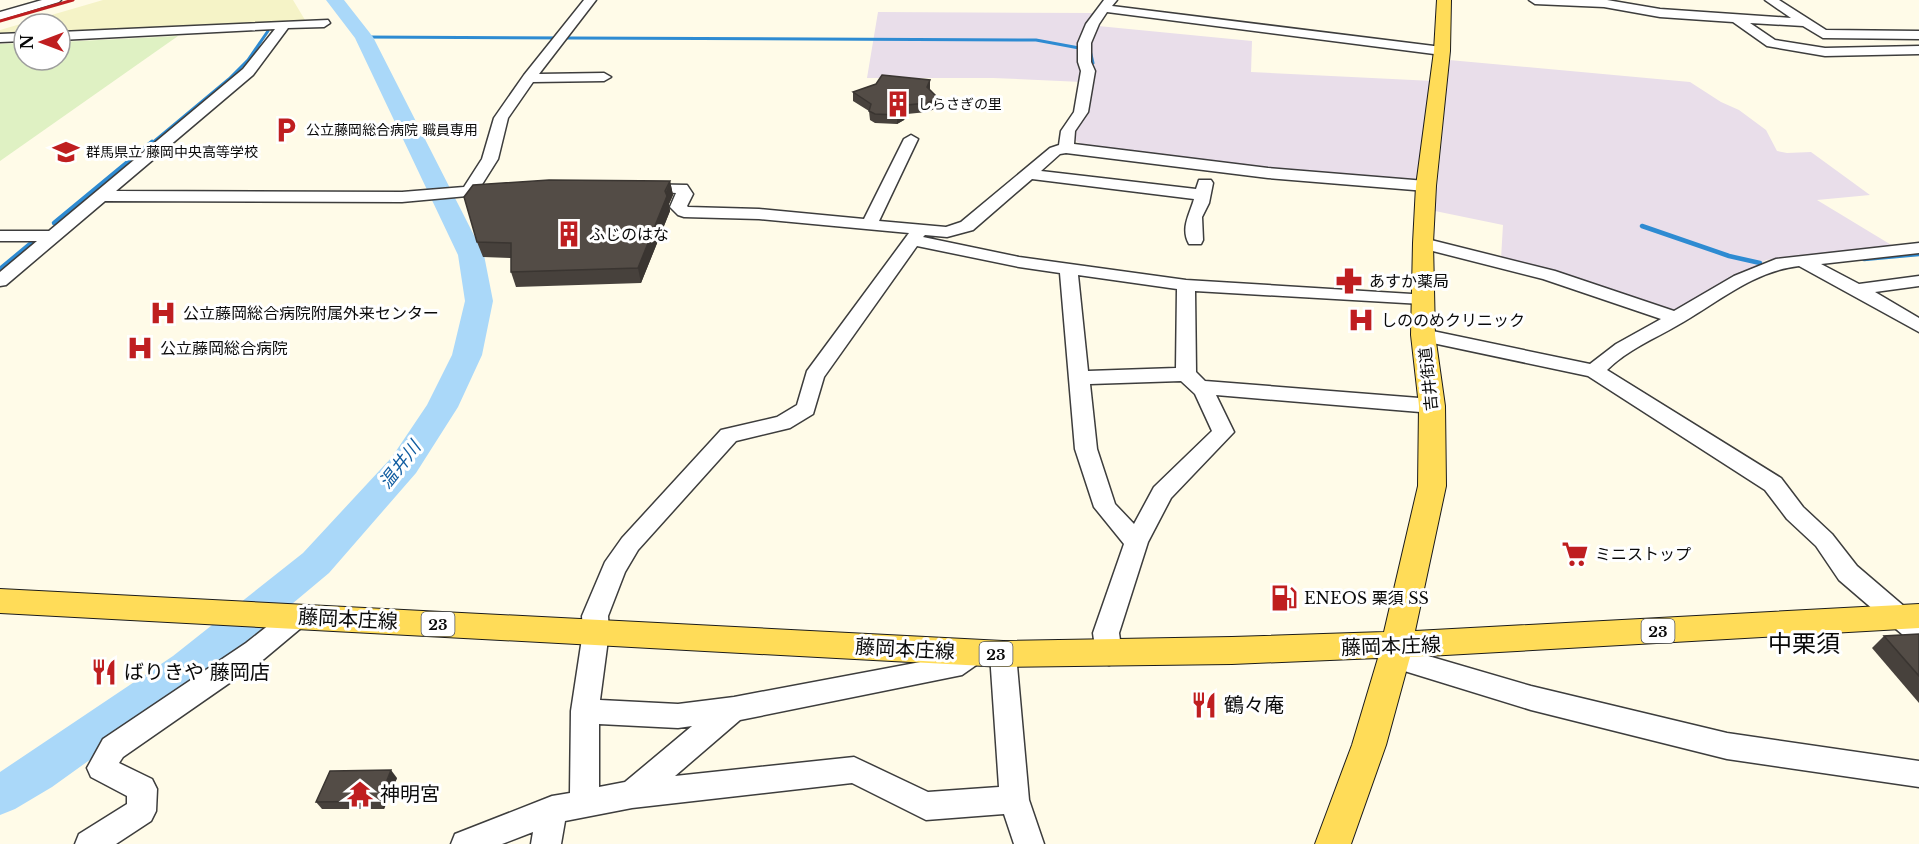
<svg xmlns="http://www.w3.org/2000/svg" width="1919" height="844" font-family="'Libre Baskerville','Noto Sans JP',serif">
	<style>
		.industrial { fill: #e9deea }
		.farmland { fill: #f5f3c7 }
		.pitch { fill: #dff1c3 }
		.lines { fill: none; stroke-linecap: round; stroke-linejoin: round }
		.stream-far1 { stroke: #2e8bd2; stroke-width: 3 }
		.stream { stroke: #2e8bd2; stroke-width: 4.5 }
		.river { fill: #aad8f9; fill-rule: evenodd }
		.minor-casing { stroke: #3d3d3d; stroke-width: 3 }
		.major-casing { stroke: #1b1b1b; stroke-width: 2 }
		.minor { fill: #fff; fill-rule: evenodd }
		.major { fill: #ffdc58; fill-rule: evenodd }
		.rail { stroke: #bf1e20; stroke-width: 3 }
		.wall { fill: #47413c }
		.shaded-wall { fill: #3a3531 }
		.building { fill: #534c46; stroke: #3a3531; stroke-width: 1.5 }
		.labels { text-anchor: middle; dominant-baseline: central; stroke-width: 6; stroke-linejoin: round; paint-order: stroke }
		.far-poi-label { font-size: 14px; fill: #0a0a0a; stroke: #fff; text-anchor: start }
		.shield { fill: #fff; stroke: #545454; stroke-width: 1.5 }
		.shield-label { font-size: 15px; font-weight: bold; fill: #0a0a0a }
		.poi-label { font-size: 16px; fill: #0a0a0a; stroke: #fff; text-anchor: start }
		.street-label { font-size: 16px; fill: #0a0a0a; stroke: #fff }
		.water-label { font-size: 18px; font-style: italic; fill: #105ca0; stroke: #fff }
		.near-street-label { font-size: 20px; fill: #0a0a0a; stroke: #fff }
		.near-poi-label { font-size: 20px; fill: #0a0a0a; stroke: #fff; text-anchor: start }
		.near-quarter-label { font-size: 24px; fill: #0a0a0a; stroke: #fff }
	</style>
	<rect width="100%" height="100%" fill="#fffbe8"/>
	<g class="industrial">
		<path d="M878,12L1095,13L1078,49V62L1083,69L1082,82L993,78H867Z"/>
		<path d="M1098,26L1252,41L1251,72L1433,81L1420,177L1408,181L1268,170L1085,147L1076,141L1073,132L1086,52Z"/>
		<path d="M1449,60L1690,82L1721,102L1739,110L1766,130L1777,151L1787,153L1811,152L1870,195L1817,200L1893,246L1766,260L1674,315L1501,259L1503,225L1435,211Z"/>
	</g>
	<path class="farmland" d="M103,0H293L305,20L60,33V24H24V35L0,36V30Z"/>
	<path class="pitch" d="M178,36L0,161V44L24,43V60H60V42Z"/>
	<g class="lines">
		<g class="stream-far1">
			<path d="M364,37L1036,40L1090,50L1093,63"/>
			<path d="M151,144L229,79L248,60L268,31"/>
		</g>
		<g class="stream">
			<path d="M54,223L152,142"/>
			<path d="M1642,226L1729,256L1760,263"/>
			<path d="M1864,259L1919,254"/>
			<path d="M0,269L36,239"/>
		</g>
		<path class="river" d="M326,0H344L373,37L484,255L493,301L482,355L458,407L416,473L329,573L201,680L52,787L15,809L0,815V772L173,656L303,553L392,457L427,405L452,355L465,301L458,255L355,38Z"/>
		<g class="minor-casing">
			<g id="minor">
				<path d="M42,0H61L59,2L0,20V12Z"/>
				<path d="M584,0H596L539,74L604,73L611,77L604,81L533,82L508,118L498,159L481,186L500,187L502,190L500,193L402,202L105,201L6,285L0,286V272L37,241H0V231H49L243,69L275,29L60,40V32L328,20L330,23L324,27L288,28L253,75L116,191L402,192L464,187L482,159L494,118L524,75Z"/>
				<path d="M1104,0H1117L1112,6L1442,47L1448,51L1442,55L1107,12L1099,24L1091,43V62L1095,71L1088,112L1075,131L1074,144L1268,168L1426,181L1434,186L1426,191L1268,178L1066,153L1060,154L1041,171L1196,189L1199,180H1211L1213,183L1209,203L1202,217L1203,240L1201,244H1189C1180,228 1190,214 1194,199L1032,179L973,230L947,237L925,235L923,237L1019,257L1186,280L1428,295L1431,299L1428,303L1422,304L1195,291L1196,372L1205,381L1432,399L1439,401L1442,406L1439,411L1432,413L1216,395L1234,432L1171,498L1148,542L1119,633L1122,654L1118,662L1109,665L1100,662L1096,654L1093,633L1124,544L1094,507L1075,449L1060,273L1019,267L917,246L824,377L813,414L790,428L736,441L638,550L625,572L608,616L609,632L600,700L678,704L734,697L947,657L973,642L982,645L986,653L982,661L962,675L740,720L675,776L854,757L928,792L999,787L990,654L994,646L1003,643L1012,646L1016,654L1029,800L1044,844H1014L1004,814L926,820L852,783L632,808L565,821L561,844H531L533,832L502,844H451L455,834L552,796L570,793L571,711L583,632L582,616L605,562L622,538L721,430L777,417L797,405L807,371L909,233L759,219L684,217L678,215L670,207L676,193L636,190L634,187L636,184L687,185L693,194L687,206L688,207L759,209L864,219L904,139L911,135L918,139L879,221L946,227L961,222L1050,148L1059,145L1061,131L1074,112L1081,71L1078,62V43L1086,24ZM1078,275L1177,289L1176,368L1088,371ZM1181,381L1195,394L1212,431L1154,487L1134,524L1115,504L1097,449L1090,384ZM599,724L678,728L692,726L625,782L599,787Z"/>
				<path d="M1529,0H1607L1660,9L1791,18L1765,0H1779L1826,30L1919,31V39L1823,38L1803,26L1750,23L1775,40L1825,48L1919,46V54L1825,56L1767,46L1733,22L1660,17L1604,7L1535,4Z"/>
				<path d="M24,33V41L0,42V34Z"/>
				<path d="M1423,238L1555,271L1674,311L1734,276L1776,259L1919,243V253L1821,264L1859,284L1919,276V286L1875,292L1919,318V332L1799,266C1753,271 1717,303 1678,325C1654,339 1627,350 1607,370L1781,478L1803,507L1832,534L1857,566L1919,619V644L1910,641L1839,580L1816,546L1787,519L1765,490L1588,376L1423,341L1416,339L1413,335L1416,331L1423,329L1590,364L1616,344L1661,319L1543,279L1417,247L1414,243L1417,239Z"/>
				<path d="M298,606L307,609L311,616L307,623L264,659L123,757L119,763L152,779L157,789L156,811L151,821L116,844H75L79,834L127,804V796L91,777L87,768L103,739L246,643L289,609Z"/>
				<path d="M1394,646L1531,686L1727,733L1919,761V787L1727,759L1531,710L1385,665L1381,657L1385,649Z"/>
			</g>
		</g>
		<g class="major-casing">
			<path id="major" d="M1437,0H1451L1450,51L1436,186L1433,243L1435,335L1445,406L1446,486L1415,631L1919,604V628L1410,657L1386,745L1351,844H1315L1352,745L1378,658L1232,664L1003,667L0,613V589L1003,641L1232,637L1384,632L1418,486L1419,406L1411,335L1413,243L1416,186L1434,51Z"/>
		</g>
		<use href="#minor" class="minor"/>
		<use href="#major" class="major"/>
		<path class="rail" d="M0,21L73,0"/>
	</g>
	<g class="wall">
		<path d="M930,80V90L938,98L939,107L927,112L907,114L904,120L897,124L875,123L870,120L869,111L853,101V92Z"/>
		<path d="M670,181L673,195L669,204L670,211L641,283L516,287L511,272V258L483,257L477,242Z"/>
		<path d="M1919,634V703L1872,648L1884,636Z"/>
		<path d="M397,778L384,809H322L316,802Z"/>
	</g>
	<g class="shaded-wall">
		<path d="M930,80V89L927,95V87Z"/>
		<path d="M938,98L939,107L927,112V103Z"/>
		<path d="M907,105V114L904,120L897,124V115Z"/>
		<path d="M670,181L673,195L669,204L670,211L641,283L638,268Z"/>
		<path d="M391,770L397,778L384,809L379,801Z"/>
	</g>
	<g class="building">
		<path d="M882,75L930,80L927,87L938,98L927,103L907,105L904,111L897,115L875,114L869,111L871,104L853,92L876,84Z"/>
		<path d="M549,180L670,181L665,191L667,196L638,268L511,272V243L477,242L464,197L473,185Z"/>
		<path d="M1919,634V676L1884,636Z"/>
		<path d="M391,770L379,801L316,802L330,771Z"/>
	</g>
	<defs>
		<g id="building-bare" transform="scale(2.07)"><path d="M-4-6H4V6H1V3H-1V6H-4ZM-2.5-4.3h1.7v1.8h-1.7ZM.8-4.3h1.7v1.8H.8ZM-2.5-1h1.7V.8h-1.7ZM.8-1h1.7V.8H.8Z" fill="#bf1e20" stroke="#fff" stroke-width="2.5" paint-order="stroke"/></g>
		<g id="parking-bare" transform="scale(2.07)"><path d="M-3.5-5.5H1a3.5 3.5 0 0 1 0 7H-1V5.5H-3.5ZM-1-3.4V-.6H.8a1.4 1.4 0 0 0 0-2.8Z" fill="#bf1e20" stroke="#fff" stroke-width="2.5" paint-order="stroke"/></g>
		<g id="school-bare" transform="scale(2.07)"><path d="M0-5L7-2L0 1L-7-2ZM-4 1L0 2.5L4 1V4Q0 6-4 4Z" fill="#bf1e20" stroke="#fff" stroke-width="2.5" paint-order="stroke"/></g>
		<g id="pharmacy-bare" transform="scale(2.07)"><path d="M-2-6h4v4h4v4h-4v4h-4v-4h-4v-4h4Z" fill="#bf1e20" stroke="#fff" stroke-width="2.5" paint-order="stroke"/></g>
		<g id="hospital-bare" transform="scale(2.07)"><path d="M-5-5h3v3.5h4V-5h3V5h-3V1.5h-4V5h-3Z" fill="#bf1e20" stroke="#fff" stroke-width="2.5" paint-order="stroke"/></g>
		<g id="supermarket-bare" transform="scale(2.07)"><path d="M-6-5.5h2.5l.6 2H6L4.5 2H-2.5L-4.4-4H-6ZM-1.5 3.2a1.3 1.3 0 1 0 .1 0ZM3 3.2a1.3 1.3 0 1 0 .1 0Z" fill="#bf1e20" stroke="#fff" stroke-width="2.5" paint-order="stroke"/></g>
		<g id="fuel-bare" transform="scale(2.07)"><path d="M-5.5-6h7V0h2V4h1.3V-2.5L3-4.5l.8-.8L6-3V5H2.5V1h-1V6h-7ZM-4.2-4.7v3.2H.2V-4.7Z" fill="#bf1e20" stroke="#fff" stroke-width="2.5" paint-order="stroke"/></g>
		<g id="restaurant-bare" transform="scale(2.07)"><path d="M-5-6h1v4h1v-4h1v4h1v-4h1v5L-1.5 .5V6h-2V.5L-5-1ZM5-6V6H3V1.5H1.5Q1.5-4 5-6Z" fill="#bf1e20" stroke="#fff" stroke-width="2.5" paint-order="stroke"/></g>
		<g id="temple-bare" transform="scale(2.07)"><path d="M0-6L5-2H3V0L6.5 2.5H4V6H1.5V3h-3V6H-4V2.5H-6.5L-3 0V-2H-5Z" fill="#bf1e20" stroke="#fff" stroke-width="2.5" paint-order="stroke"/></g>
	</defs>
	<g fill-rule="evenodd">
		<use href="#building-bare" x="898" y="104"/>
		<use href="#parking-bare" x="286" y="130"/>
		<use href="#school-bare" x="66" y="152"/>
		<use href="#building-bare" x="569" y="234"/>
		<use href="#pharmacy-bare" x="1349" y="281"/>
		<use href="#hospital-bare" x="163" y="313"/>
		<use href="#hospital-bare" x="1361" y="320"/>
		<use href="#hospital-bare" x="140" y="348"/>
		<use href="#supermarket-bare" x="1575" y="554"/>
		<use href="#fuel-bare" x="1284" y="598"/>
		<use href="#restaurant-bare" x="104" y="672"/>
		<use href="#restaurant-bare" x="1204" y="705"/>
		<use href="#temple-bare" x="360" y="794"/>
	</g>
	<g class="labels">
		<g class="far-poi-label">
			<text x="918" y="104">しらさぎの里</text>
			<text x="306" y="130">公立藤岡総合病院 職員専用</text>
			<text x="86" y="152">群馬県立 藤岡中央高等学校</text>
		</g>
		<g class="shield">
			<rect x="421.5" y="612" width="33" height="24" rx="4.5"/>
			<rect x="1641.5" y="619" width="33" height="24" rx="4.5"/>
			<rect x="979.5" y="642" width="33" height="24" rx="4.5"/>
		</g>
		<g class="shield-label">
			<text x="438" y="624">23</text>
			<text x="1658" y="631">23</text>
			<text x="996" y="654">23</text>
		</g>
		<g class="poi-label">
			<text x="589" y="234">ふじのはな</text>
			<text x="1369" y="281">あすか薬局</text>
			<text x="183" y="313">公立藤岡総合病院附属外来センター</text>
			<text x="1381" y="320">しののめクリニック</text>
			<text x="160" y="348">公立藤岡総合病院</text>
			<text x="1595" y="554">ミニストップ</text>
			<text x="1304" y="598">ENEOS 栗須 SS</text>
		</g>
		<g class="street-label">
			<text transform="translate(1428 379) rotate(-96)">吉井街道</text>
		</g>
		<g class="water-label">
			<text transform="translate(400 465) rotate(-52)">温井川</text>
		</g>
		<g class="near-street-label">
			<text transform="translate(348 619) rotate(3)">藤岡本庄線</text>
			<text transform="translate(1391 646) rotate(-2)">藤岡本庄線</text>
			<text transform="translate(905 649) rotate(3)">藤岡本庄線</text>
		</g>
		<g class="near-poi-label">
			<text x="124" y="672">ばりきや 藤岡店</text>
			<text x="1224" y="705">鶴々庵</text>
			<text x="380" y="794">神明宮</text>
		</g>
		<g class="near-quarter-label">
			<text x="1804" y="643">中栗須</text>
		</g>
	</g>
	<g transform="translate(42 42) rotate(270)"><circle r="28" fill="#ffffff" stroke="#9d9d9d" stroke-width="1.5"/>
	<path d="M0-4.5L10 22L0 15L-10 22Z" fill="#bf1e20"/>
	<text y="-9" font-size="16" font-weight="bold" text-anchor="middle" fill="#0a0a0a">N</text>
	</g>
</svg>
